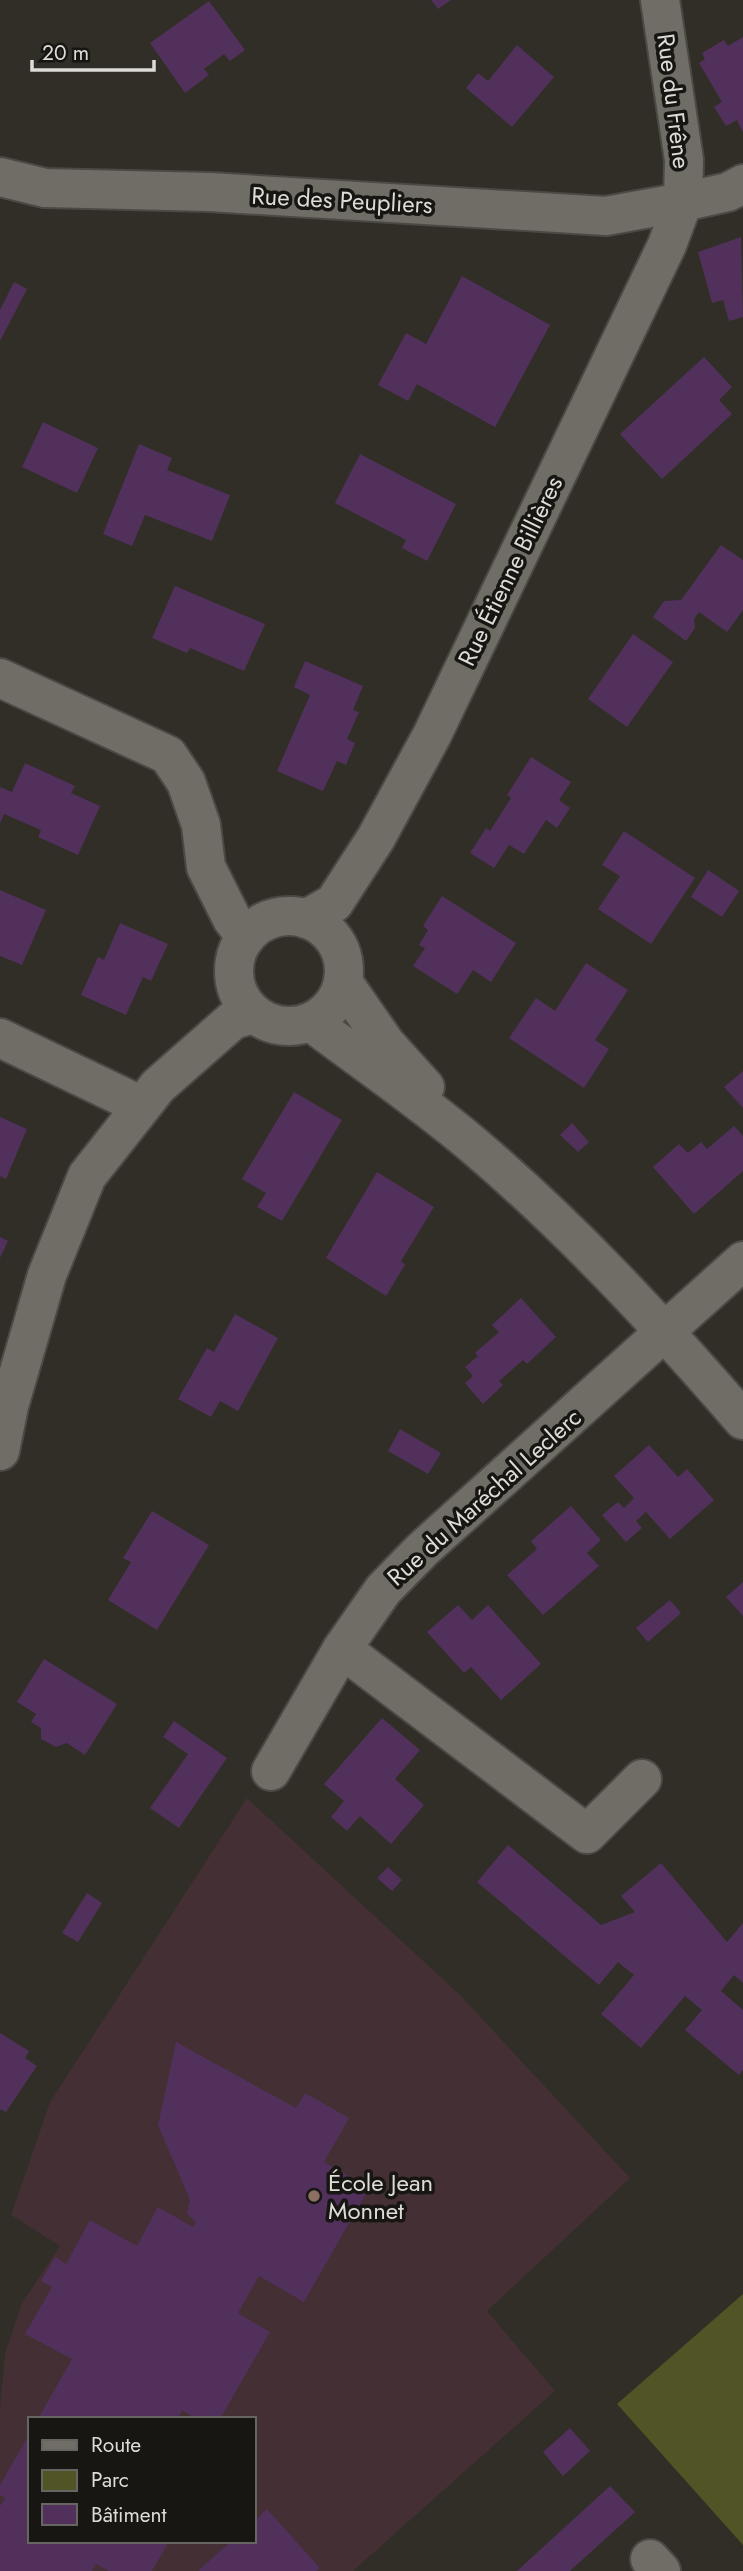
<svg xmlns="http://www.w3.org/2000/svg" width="743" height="2571" font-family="Jost,sans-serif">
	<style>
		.education { fill: #432f34; fill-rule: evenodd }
		.green { fill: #515424 }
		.building { fill: #51315b }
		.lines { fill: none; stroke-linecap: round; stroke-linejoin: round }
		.minor-casing { stroke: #4b4943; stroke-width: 42 }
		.minor { stroke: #6f6d65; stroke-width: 38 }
		.education-dot { fill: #8d6e63; stroke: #171613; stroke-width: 2.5 }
		.labels { text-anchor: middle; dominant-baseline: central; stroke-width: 7; stroke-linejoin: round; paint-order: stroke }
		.street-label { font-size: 24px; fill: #dddcd7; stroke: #171613 }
		.poi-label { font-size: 24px; fill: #dddcd7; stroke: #171613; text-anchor: start }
	</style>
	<rect width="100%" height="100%" fill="#302e27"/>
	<path class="education" d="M247,1798L460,1995L630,2178L487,2311L555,2391L353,2571H0V2410L5,2354L22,2303L60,2246L11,2215L50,2102ZM30,2419H254V2541H30Z"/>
	<path class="green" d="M743,2294V2545L617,2404Z"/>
	<g class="building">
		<path d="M431,0H451L438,9Z"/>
		<path d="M209,1L245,50L230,61L224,54L204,69L209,75L185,93L150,43Z"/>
		<path d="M743,37V132L737,120L726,126L714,107L722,102L699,63L705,59L702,53L724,40L728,46Z"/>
		<path d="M517,45L554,77L512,127L466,88L478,73L488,81Z"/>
		<path d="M741,237L743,317L729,321L723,300L712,303L698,252Z"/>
		<path d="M462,276L550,325L495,427L417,384L408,401L378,385L406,333L426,344Z"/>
		<path d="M14,282L27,289L0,341V310Z"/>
		<path d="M704,357L732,387L719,400L732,414L662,479L620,434Z"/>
		<path d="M43,422L98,448L77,493L22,467Z"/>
		<path d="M139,444L172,458L167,470L230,495L212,541L145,515L132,546L103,534Z"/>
		<path d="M360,454L456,504L427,561L402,548L406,540L335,503Z"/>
		<path d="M721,545L743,560V610L727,632L699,612L694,619L695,628L686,641L653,617L664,601L681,600Z"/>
		<path d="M175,586L265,624L244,671L190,648L187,653L152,638Z"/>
		<path d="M633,634L673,662L627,727L588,699Z"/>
		<path d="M305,661L363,686L353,710L359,712L347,739L355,743L346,765L337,761L323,791L277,771L310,695L294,687Z"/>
		<path d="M531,757L571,782L559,800L570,808L557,828L546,820L524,854L509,845L494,868L470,853L486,828L490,831L511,798L507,795Z"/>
		<path d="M25,763L75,786L71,793L100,806L78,855L38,837L41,830L4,814L0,824V787L12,792Z"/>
		<path d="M624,831L695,878L651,944L598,909L620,876L602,865Z"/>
		<path d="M708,870L739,891L722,917L691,897Z"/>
		<path d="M0,890L46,910L22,965L0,956Z"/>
		<path d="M442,896L516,943L491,982L473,970L457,994L413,966L425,948L419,945L428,930L423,926Z"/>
		<path d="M120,923L168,944L151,981L143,977L126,1015L81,995L98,957L104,960Z"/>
		<path d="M586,963L628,990L595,1040L609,1049L584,1088L509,1038L536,998L555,1011Z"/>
		<path d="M743,1071V1108L724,1087Z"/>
		<path d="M294,1092L342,1120L282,1221L257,1207L266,1193L242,1179Z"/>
		<path d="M0,1117L27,1129L6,1179L0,1176Z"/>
		<path d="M572,1123L589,1142L578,1152L560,1135Z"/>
		<path d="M734,1126L743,1136V1171L694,1214L653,1167L679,1144L688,1153L701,1142L707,1149Z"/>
		<path d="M377,1172L434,1207L401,1261L405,1265L386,1296L326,1258Z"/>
		<path d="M0,1237L8,1241L0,1258Z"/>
		<path d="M521,1298L556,1337L527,1364L523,1360L499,1381L503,1385L483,1404L465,1383L473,1376L465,1367L478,1356L475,1353L499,1332L492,1325Z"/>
		<path d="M235,1314L278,1338L238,1411L220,1401L211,1417L178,1399L207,1348L214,1352Z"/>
		<path d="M400,1429L441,1453L428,1474L388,1451Z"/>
		<path d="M649,1445L678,1477L687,1469L714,1500L670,1539L646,1512L636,1521L642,1528L626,1542L602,1515L618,1502L624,1508L634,1498L614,1476Z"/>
		<path d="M571,1506L601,1540L587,1553L599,1566L543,1615L507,1575L537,1549L531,1541Z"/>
		<path d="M152,1511L209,1545L157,1630L108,1600L131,1562L123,1558Z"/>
		<path d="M743,1582V1616L726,1597Z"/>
		<path d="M670,1600L681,1613L648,1642L636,1628Z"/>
		<path d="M458,1605L472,1620L488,1605L541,1664L501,1700L471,1667L464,1673L427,1632Z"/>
		<path d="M44,1659L117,1704L85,1755L67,1743L56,1747L41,1739V1728L31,1722L36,1714L17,1702Z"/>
		<path d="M382,1718L420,1750L395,1779L424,1805L391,1844L360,1816L347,1831L331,1817L344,1801L324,1784Z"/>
		<path d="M174,1721L227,1758L179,1828L150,1808L188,1754L163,1737Z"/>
		<path d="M508,1845L601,1925L635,1912L621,1896L661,1863L727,1942L743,1923V1983L734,1975L721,1991L743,2010V2070L739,2075L685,2030L702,2010L685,1996L641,2048L601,2014L634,1975L618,1962L599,1985L477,1882Z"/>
		<path d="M388,1867L402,1880L392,1891L377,1878Z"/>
		<path d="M87,1893L102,1903L78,1942L62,1933Z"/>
		<path d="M0,2033L29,2051L25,2058L37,2066L6,2112L0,2109Z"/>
		<path d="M176,2042L296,2108L305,2093L349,2118L324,2162L369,2188L304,2302L259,2276L238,2313L270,2332L220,2419H196L182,2410L178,2419H38L72,2359L25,2334L52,2287L41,2281L55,2257L66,2264L90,2220L137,2246L158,2207L193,2227L196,2222L187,2213L190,2200L158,2125Z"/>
		<path d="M570,2428L590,2451L563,2476L543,2452Z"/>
		<path d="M30,2433V2541H169L152,2571H109L96,2564L92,2571H0V2506L5,2498L0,2495V2485Z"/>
		<path d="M610,2486L635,2512L570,2571H517Z"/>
		<path d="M267,2509L320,2568L316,2571H198L231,2541H254V2521Z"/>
	</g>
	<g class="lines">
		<g class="minor-casing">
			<g id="minor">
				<path d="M0,177L45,188L209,192L606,216L683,202L728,192L743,184"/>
				<path d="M0,678L168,755L186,782L201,825L206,867L232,919L246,937"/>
				<circle cx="289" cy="971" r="55"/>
				<path d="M306,919L334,903L376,838L432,735L667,245L683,202L684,160L660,0"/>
				<path d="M343,982L386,1044L425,1087"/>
				<path d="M311,1022C364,1062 421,1101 472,1144C571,1228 658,1322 743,1420"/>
				<path d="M0,1038L142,1106"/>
				<path d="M0,1451L9,1406L47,1275L87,1176L158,1086L233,1020L253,1014"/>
				<path d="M342,1649L587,1834L642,1779"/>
				<path d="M271,1771L342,1649L383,1590L422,1550L743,1261"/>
				<path d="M650,2559L661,2571"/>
			</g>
		</g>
		<use href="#minor" class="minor"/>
	</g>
	<circle class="education-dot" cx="314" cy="2196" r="7"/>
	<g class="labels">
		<g class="street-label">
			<text transform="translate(674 101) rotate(83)">Rue du Frêne</text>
			<text transform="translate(342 200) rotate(3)">Rue des Peupliers</text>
			<text transform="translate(510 571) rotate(-64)">Rue Étienne Billières</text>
			<text transform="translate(484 1497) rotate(-42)">Rue du Maréchal Leclerc</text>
		</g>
		<g class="poi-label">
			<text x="328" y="2182">École Jean<tspan x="328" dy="28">Monnet</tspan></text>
		</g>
	</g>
	<rect x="28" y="2417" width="228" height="126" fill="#171613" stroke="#666561" stroke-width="2"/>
	<rect x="42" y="2440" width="35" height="10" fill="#6f6d65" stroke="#666561" stroke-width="2"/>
	<text x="91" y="2452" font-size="21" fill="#dddcd7">Route</text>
	<rect x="42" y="2470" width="35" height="21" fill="#515424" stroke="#666561" stroke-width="2"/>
	<text x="91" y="2487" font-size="21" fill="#dddcd7">Parc</text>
	<rect x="42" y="2504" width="35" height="21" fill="#51315b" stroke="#666561" stroke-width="2"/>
	<text x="91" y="2522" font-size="21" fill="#dddcd7">Bâtiment</text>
	<path d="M32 60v10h122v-10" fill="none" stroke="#dddcd7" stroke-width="3.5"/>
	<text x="42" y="60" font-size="21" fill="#dddcd7" stroke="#171613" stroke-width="5" paint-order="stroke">20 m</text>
</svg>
